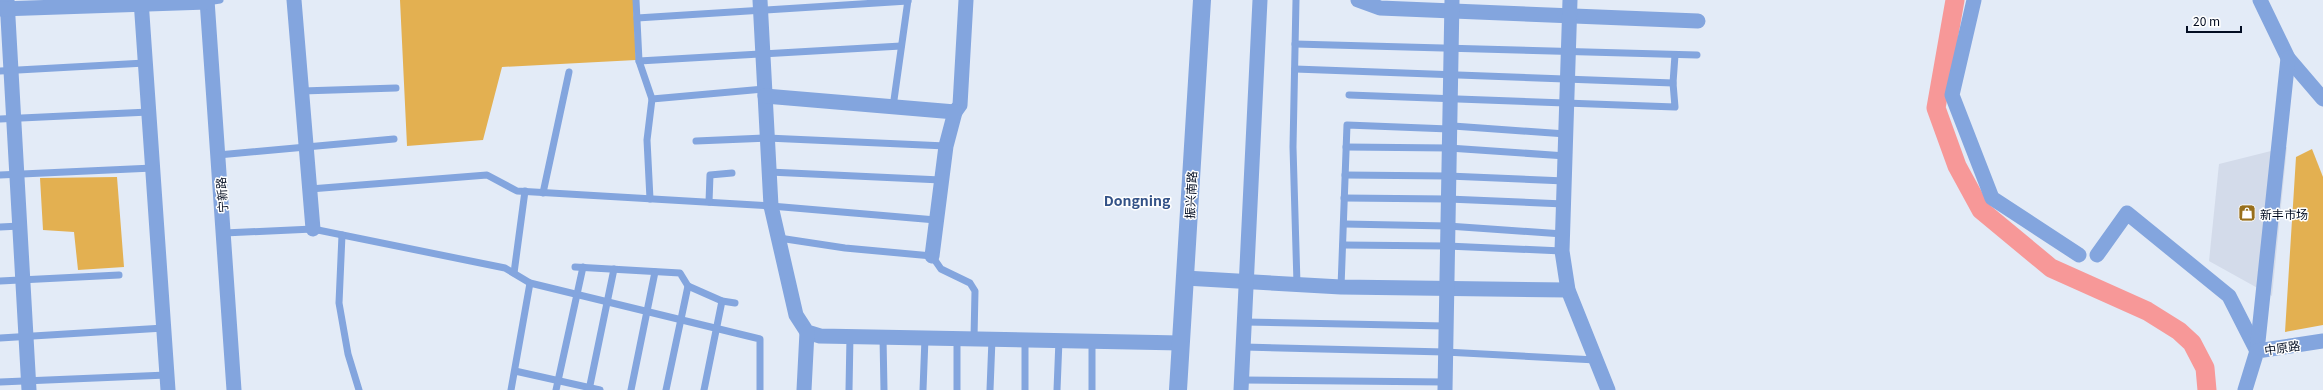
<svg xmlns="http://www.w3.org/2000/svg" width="2323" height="390" font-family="Georgia,'Noto Sans SC',serif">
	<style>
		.built { fill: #d3dbea }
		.green { fill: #e3b051 }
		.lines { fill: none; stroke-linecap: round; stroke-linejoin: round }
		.canal { stroke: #f79898; stroke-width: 19 }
		.service { stroke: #83a5de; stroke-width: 7 }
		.minor { stroke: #83a5de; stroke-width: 15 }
		.tertiary { stroke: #83a5de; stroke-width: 18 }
		.labels { text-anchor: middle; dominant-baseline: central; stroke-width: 3; stroke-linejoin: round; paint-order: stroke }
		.street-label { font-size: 12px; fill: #030d22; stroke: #fff }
		.poi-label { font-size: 12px; fill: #030d22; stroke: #fff; text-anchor: start }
		.quarter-label { font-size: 14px; font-weight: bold; fill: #335287; stroke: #fff }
	</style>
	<rect width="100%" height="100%" fill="#e3ebf7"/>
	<path class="built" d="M2287,147L2272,296L2209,261L2219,164Z"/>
	<g class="green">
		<path d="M400,0H633L636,60L502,67L483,140L407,146Z"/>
		<path d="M2312,149L2323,177V325L2285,332L2296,157Z"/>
		<path d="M117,177L124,267L78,270L74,232L43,230L40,178Z"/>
	</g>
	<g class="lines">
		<path class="canal" d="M1955,0L1936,108L1957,166L1981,210L2051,268L2147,311L2179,331L2192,343L2205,368L2207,390"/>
		<g class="service">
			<path d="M636,0L639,61L652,99"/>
			<path d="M1296,0L1293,147L1297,284"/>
			<path d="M207,2L220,0"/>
			<path d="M637,18L908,1"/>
			<path d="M1295,44L1697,55"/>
			<path d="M639,61L901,46"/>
			<path d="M1295,69L1673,83"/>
			<path d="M0,71L145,63"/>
			<path d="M302,91L396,88"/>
			<path d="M1349,95L1675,107L1673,83L1675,55"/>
			<path d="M893,107L908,0"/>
			<path d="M0,119L149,112"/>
			<path d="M696,141L767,138L946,146"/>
			<path d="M1346,147L1449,148L1566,156"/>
			<path d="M218,155L394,139"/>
			<path d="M769,172L941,180"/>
			<path d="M0,175L153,168"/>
			<path d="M1345,175L1448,176L1565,181"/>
			<path d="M310,189L487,175L517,191L771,206L936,220"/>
			<path d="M543,193L569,72"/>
			<path d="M1344,198L1448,199L1564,204"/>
			<path d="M650,199L647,140L652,99L765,89"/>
			<path d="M709,202L710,175L732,173"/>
			<path d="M1344,224L1448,226L1563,234"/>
			<path d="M0,227L20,226"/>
			<path d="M224,233L313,229L505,268L530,283L760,339V390"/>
			<path d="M342,235L339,303L348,354L359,390"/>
			<path d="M779,238L845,248L932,256L941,269L970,283L975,291L974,338"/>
			<path d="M1343,245L1447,246L1562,251"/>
			<path d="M575,267L680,273L688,286L722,301L735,303"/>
			<path d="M514,273L525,191"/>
			<path d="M0,281L119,275"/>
			<path d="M1341,287L1347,125L1449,129L1453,126L1566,134"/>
			<path d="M1245,322L1446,326"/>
			<path d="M883,337L884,390"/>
			<path d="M0,338L164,328"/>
			<path d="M957,338V390"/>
			<path d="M1025,340V390"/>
			<path d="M1244,347L1445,352L1596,360"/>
			<path d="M515,371L600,390"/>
			<path d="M1242,380L1445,382"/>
			<path d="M0,382L167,375"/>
			<path d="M511,390L530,283"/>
			<path d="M556,390L583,267"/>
			<path d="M589,390L614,269"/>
			<path d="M631,390L655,272"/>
			<path d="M666,390L688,286"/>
			<path d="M704,390L722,301"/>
			<path d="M849,390L850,336"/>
			<path d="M923,390L925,338"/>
			<path d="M990,390L992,339"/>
			<path d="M1057,390L1059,340"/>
			<path d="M1092,390V341"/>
		</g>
		<g class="minor">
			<path d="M7,0L29,390"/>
			<path d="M141,0L168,390"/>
			<path d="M207,0L234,390"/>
			<path d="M294,0L313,229"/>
			<path d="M760,0L771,206L796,315L807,332L820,336L1181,343"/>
			<path d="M1358,0L1380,8L1698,21"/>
			<path d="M1570,0L1562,251L1568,290L1608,390"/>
			<path d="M1974,0L1952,95L1992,198L2079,255"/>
			<path d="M2260,0L2288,58L2323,99"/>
			<path d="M0,9L207,2"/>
			<path d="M765,96L955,112L960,105L966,0"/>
			<path d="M2097,255L2127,213L2229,296L2257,351"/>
			<path d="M932,256L946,146L955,112"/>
			<path d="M1185,278L1341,287L1568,290"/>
			<path d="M2257,351L2288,58"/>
			<path d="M804,390L807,332"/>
			<path d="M1241,390L1260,0"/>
			<path d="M1445,390L1452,0"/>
			<path d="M2245,390L2257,351L2323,341"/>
		</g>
		<path class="tertiary" d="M1178,390L1202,0"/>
	</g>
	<defs>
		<g id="shop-square" transform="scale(0.9)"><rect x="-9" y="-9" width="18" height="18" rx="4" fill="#986f1b" stroke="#fff"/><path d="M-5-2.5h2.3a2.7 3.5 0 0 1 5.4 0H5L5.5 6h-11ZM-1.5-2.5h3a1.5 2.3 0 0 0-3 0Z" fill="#fff"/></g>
	</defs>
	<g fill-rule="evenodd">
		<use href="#shop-square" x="2247" y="213"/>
	</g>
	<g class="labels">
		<g class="street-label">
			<text transform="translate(221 195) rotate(-94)">宁新路</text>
			<text transform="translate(1190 195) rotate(-87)">振兴南路</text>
			<text transform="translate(2282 347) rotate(-8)">中原路</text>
		</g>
		<g class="poi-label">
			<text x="2260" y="213">新丰市场</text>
		</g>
		<g class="quarter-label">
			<text x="1137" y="200">Dongning</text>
		</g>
	</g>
	<path d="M2187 26v6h54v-6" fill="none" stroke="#030d22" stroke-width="2"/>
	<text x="2193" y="26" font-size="12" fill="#030d22" stroke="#ffffff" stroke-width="3" paint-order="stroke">20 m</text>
</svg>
